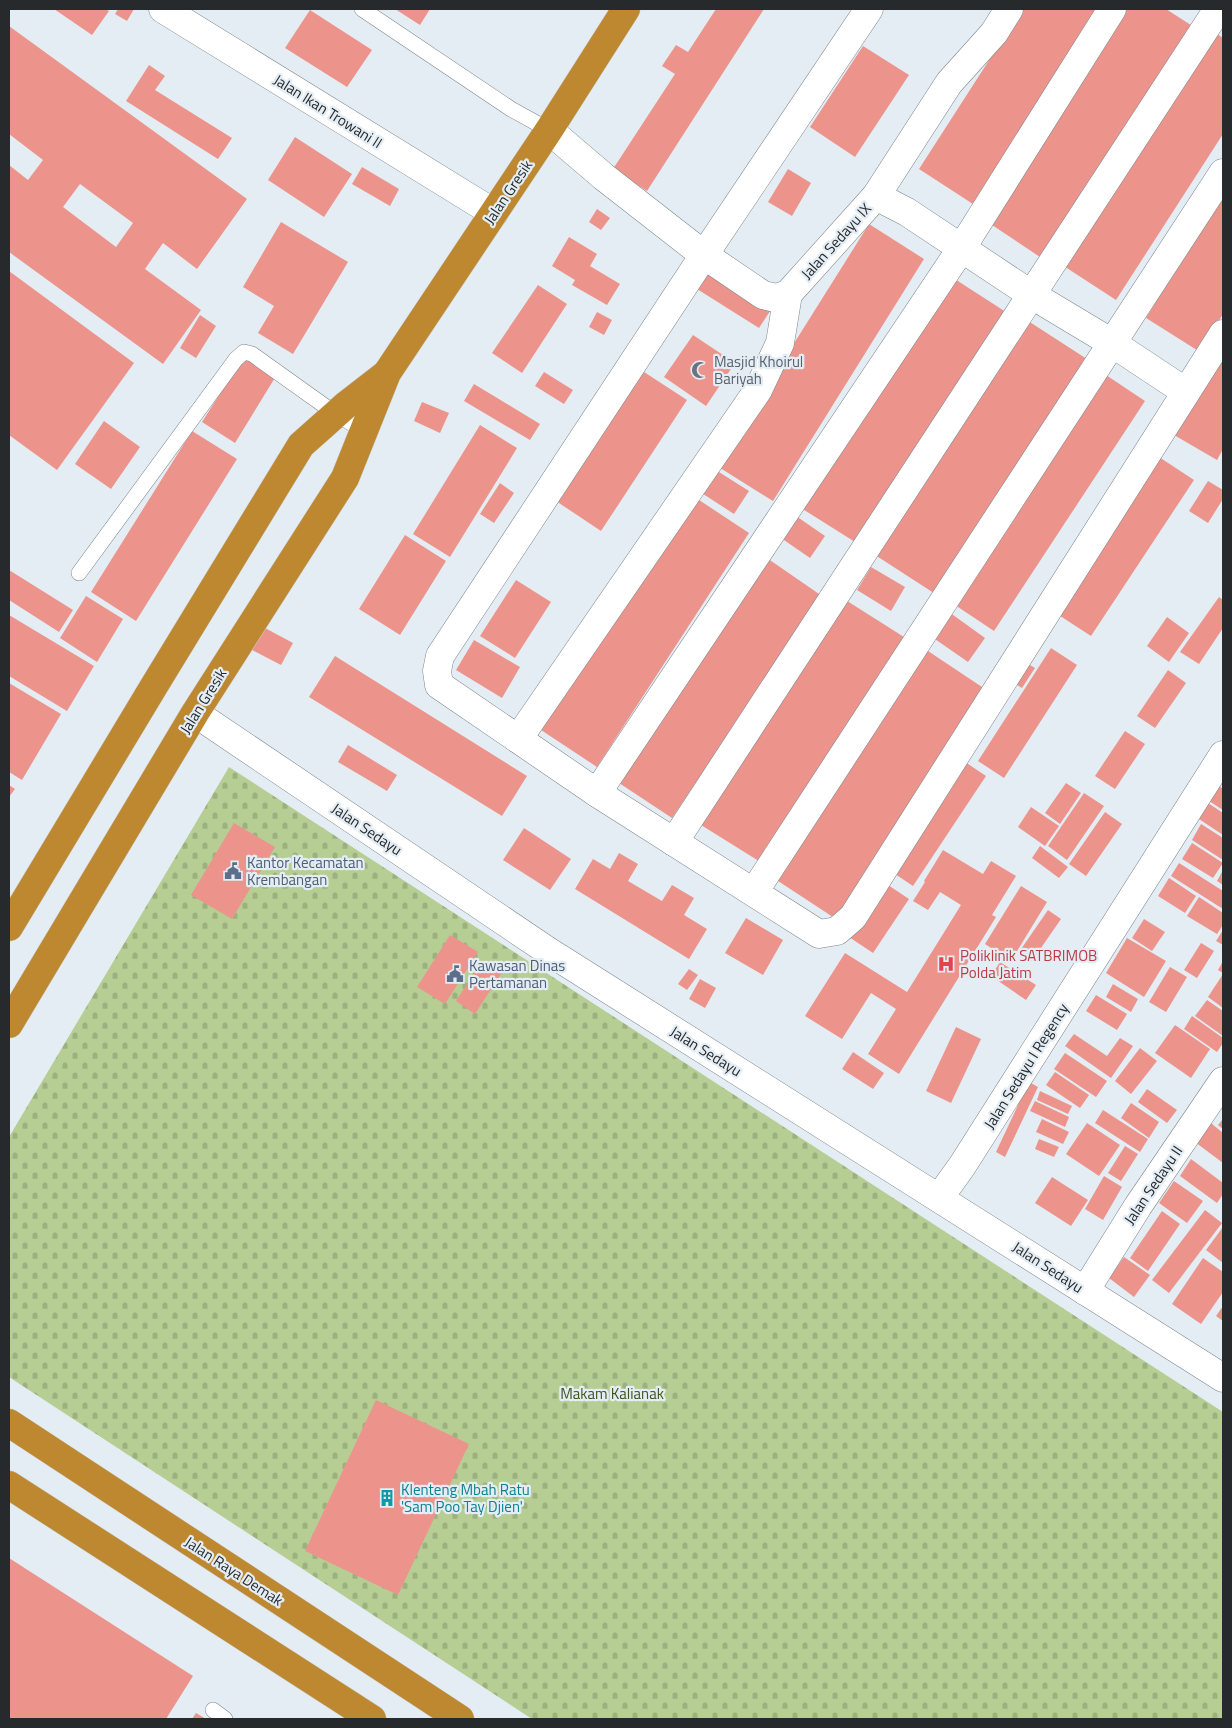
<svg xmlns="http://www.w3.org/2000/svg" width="1232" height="1728" font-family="'Titillium Web',sans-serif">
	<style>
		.cemetery { fill: url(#cemetery-stones) }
		.building { fill: #ec948c; fill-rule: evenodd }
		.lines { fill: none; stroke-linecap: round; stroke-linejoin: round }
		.lane-casing { stroke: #7d858c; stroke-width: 16 }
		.street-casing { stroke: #7d858c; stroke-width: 29 }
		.highway-casing { stroke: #cbcccc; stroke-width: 29 }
		.lane { stroke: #fff; stroke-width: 15 }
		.street { stroke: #fff; stroke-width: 28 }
		.highway { stroke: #bd8830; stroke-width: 28 }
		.labels { text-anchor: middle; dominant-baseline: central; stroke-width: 4.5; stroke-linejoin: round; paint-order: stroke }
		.street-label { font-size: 15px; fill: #262a2c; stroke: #e4edf4 }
		.worship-label { font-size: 15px; fill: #5b616d; stroke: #e4edf4; text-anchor: start }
		.service-label { font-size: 15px; fill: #4e5e75; stroke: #e4edf4; text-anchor: start }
		.health-label { font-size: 15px; fill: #be3a42; stroke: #e4edf4; text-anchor: start }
		.park-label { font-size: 15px; fill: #40541d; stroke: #e4edf4 }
		.culture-label { font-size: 15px; fill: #0d838f; stroke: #e4edf4; text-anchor: start }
	</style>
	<defs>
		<pattern id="cemetery-stones" width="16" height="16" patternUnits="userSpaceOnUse" patternTransform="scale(1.25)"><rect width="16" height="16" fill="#b6ce93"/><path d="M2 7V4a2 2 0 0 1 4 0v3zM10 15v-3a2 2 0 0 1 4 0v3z" fill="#9cb17f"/></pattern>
	</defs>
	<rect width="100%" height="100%" fill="#e4edf4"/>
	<path class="cemetery" d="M229,767L1223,1412V1719H532L9,1377V1137Z"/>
	<g class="building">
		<path d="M54,9H105L109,11L92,35Z"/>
		<path d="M118,9H134L127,21L115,14Z"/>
		<path d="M395,9H430L420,25Z"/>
		<path d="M716,9H764L647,191L613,169L675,74L662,66L676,45L688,52Z"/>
		<path d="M1022,9H1102L976,206L919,169Z"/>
		<path d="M1125,9H1166L1197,29L1046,261L986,221Z"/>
		<path d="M310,10L372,50L347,87L285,48Z"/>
		<path d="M9,26L247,199L197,269L163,243L145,269L201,310L163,364L9,252V165L28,180L43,160L9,134ZM80,184L133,223L116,247L63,207Z"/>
		<path d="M1207,27L1223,38V134L1116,300L1056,261Z"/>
		<path d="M863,46L909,75L855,157L810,127Z"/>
		<path d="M149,65L165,76L155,90L232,138L218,159L126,101Z"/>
		<path d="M295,137L352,174L324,217L268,180Z"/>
		<path d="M362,167L399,189L390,206L352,184Z"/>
		<path d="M788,169L811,183L792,216L768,202Z"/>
		<path d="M1223,193V314L1200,352L1146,318Z"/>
		<path d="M597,209L610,218L601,230L589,222Z"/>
		<path d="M281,222L348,262L293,354L258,333L274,306L243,287Z"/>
		<path d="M869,224L924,259L773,501L717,466Z"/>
		<path d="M569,237L597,254L590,266L620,284L607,305L572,285L575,280L552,266Z"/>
		<path d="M710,269L772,308L759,328L697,289Z"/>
		<path d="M9,271L134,363L57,470L9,435Z"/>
		<path d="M947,274L1009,314L863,547L801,508Z"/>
		<path d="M538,285L567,304L522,373L492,353Z"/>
		<path d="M597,312L612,320L604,335L589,327Z"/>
		<path d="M200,315L216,326L196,358L180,348Z"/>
		<path d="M1022,317L1090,361L940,597L872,553Z"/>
		<path d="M693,335L735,363L706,406L664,377Z"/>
		<path d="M244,356L276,376L235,443L202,422Z"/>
		<path d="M1223,358V449L1217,460L1174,435Z"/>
		<path d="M641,370L687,400L601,531L556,501Z"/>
		<path d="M1100,371L1145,401L994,631L949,601Z"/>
		<path d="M544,372L573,390L564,404L535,386Z"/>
		<path d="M474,384L540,424L530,440L464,401Z"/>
		<path d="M422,402L449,413L440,433L414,421Z"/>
		<path d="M104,421L140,447L111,489L75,464Z"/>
		<path d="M480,425L517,448L450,557L413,534Z"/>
		<path d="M192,431L237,459L136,621L91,592Z"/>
		<path d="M1156,455L1194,480L1091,636L1054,612Z"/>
		<path d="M711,467L749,491L734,514L697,490Z"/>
		<path d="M1208,481L1223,490V499L1208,523L1189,511Z"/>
		<path d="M500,483L514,493L494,523L480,514Z"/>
		<path d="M690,494L749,533L597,767L538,728Z"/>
		<path d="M796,516L825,536L810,558L781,538Z"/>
		<path d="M405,535L446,561L400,635L359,609Z"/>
		<path d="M764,556L822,596L672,818L613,779Z"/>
		<path d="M871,567L905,587L891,611L857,590Z"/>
		<path d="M9,570L73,610L59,632L9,600Z"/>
		<path d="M516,580L551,602L515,658L480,636Z"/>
		<path d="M86,596L123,619L97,662L60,638Z"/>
		<path d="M1219,597L1223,600V628L1199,664L1180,652Z"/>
		<path d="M844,599L904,637L762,863L701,825Z"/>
		<path d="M949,612L985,638L968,662L932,637Z"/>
		<path d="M9,615L94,666L67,711L9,676Z"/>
		<path d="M1167,617L1189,633L1169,662L1147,646Z"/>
		<path d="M265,628L293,643L281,665L252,650Z"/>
		<path d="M474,640L520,667L502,698L456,670Z"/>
		<path d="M1051,648L1077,665L1004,778L978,761Z"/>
		<path d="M928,651L988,691L836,919L775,879Z"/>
		<path d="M335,656L527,776L502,816L309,697Z"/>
		<path d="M1018,658L1035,668L1022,688L1006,678Z"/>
		<path d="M1168,670L1186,683L1155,728L1137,716Z"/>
		<path d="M9,683L61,714L22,780L9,772Z"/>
		<path d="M1125,731L1145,744L1115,789L1095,776Z"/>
		<path d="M348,745L397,775L387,791L338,762Z"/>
		<path d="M962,760L986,776L913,886L889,870Z"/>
		<path d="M1066,783L1081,793L1060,824L1045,813Z"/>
		<path d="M9,785L15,789L9,797Z"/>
		<path d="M1218,785L1223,789V810L1209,801Z"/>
		<path d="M1084,793L1104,806L1067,860L1048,846Z"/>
		<path d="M1208,803L1223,813V835L1199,819Z"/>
		<path d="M1031,807L1059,826L1045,846L1018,827Z"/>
		<path d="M1105,812L1122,824L1086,876L1069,864Z"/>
		<path d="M234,823L275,847L232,919L191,895Z"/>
		<path d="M1201,824L1223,838V860L1192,840Z"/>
		<path d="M524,828L571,859L550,890L503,860Z"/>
		<path d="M1192,843L1223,863L1213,878L1182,859Z"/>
		<path d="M1040,846L1068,867L1059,878L1032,858Z"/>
		<path d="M943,850L983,874L991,861L1016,876L992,915L996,917L899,1074L868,1054L896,1009L871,993L842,1039L805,1016L845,953L907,992L961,905L940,892L928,910L913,901L925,882L924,881Z"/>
		<path d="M619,853L638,864L628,881L662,901L672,885L694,898L684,915L707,929L689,959L575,889L593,859L610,869Z"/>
		<path d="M1179,863L1223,891V909L1171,876Z"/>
		<path d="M1223,870V885L1217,881Z"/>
		<path d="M1169,878L1196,896L1185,913L1158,896Z"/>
		<path d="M885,883L909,899L873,953L849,937Z"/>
		<path d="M1021,886L1047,902L1011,961L985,944Z"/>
		<path d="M1199,897L1223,913V925L1217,934L1187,916Z"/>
		<path d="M1048,910L1061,919L1032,961L1019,952Z"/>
		<path d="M746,918L783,940L763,975L725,953Z"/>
		<path d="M1144,919L1165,932L1152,951L1132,938Z"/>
		<path d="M1223,930V945L1216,941Z"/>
		<path d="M450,935L478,952L445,1004L417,987Z"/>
		<path d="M1127,938L1166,961L1144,997L1106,973Z"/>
		<path d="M1201,943L1214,951L1197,978L1184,970Z"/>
		<path d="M482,961L501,974L475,1014L456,1001Z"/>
		<path d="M1223,961V973L1218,970Z"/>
		<path d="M1000,962L1036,985L1026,1000L991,976Z"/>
		<path d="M1170,967L1187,977L1166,1012L1149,1002Z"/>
		<path d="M689,969L698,975L687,990L678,984Z"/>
		<path d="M1223,974V1008L1208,997Z"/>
		<path d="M700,979L716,988L705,1008L689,999Z"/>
		<path d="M1113,984L1138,999L1131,1012L1106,997Z"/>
		<path d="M1096,995L1127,1014L1117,1030L1086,1011Z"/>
		<path d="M1207,1000L1223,1011V1036L1195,1016Z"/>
		<path d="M1192,1016L1223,1038V1043L1217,1052L1184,1029Z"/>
		<path d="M1175,1025L1210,1049L1191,1078L1155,1053Z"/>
		<path d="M956,1027L981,1039L951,1103L926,1091Z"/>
		<path d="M1074,1034L1107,1056L1120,1038L1133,1046L1111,1078L1065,1046Z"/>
		<path d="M1140,1048L1157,1061L1131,1094L1115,1081Z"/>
		<path d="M853,1052L884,1073L873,1089L842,1069Z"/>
		<path d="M1065,1053L1107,1081L1096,1097L1054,1069Z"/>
		<path d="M1055,1072L1089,1095L1080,1108L1046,1085Z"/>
		<path d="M1029,1082L1038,1087L1005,1157L996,1152Z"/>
		<path d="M1147,1089L1177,1110L1167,1123L1138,1102Z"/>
		<path d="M1040,1091L1072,1106L1068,1114L1037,1100Z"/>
		<path d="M1035,1101L1069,1117L1065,1127L1030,1111Z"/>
		<path d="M1131,1103L1159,1122L1149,1138L1121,1118Z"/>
		<path d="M1103,1110L1148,1139L1140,1152L1095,1123Z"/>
		<path d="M1042,1119L1069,1132L1063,1144L1036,1132Z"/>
		<path d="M1206,1119L1223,1133V1163L1191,1139Z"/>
		<path d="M1223,1119V1129L1218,1125Z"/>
		<path d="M1087,1123L1120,1145L1099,1176L1066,1154Z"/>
		<path d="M1039,1139L1059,1147L1054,1157L1035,1149Z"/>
		<path d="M1125,1146L1138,1154L1121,1181L1108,1173Z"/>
		<path d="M1191,1159L1223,1183V1194L1217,1203L1180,1176Z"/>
		<path d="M1104,1176L1122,1187L1103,1220L1085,1209Z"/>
		<path d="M1052,1177L1088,1200L1071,1226L1035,1203Z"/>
		<path d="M1174,1181L1203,1201L1187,1223L1159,1203Z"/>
		<path d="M1205,1210L1222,1223L1169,1293L1152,1280Z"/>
		<path d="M1162,1211L1180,1224L1148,1271L1130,1258Z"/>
		<path d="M1223,1227V1263L1206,1250Z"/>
		<path d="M1124,1257L1150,1275L1134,1297L1109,1278Z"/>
		<path d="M1203,1258L1223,1272V1292L1201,1324L1172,1304Z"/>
		<path d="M1223,1306V1321L1216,1316Z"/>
		<path d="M376,1400L469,1444L398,1595L305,1551Z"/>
		<path d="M9,1558L193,1676L166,1719H9Z"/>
		<path d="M196,1713L206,1719H192Z"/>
	</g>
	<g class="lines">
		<g class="lane-casing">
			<g id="lane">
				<path d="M362,9L511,109L549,130"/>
				<path d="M79,573L236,359L244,352L252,354L336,414L364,431"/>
				<path d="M213,1710L225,1719"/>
			</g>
		</g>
		<g class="street-casing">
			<g id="street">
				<path d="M163,9L494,213"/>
				<path d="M869,9L704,255L440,656L437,671L439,685L597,793L819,934L837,931L853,917L1223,334"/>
				<path d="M549,130L604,177L704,255L763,295L776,298L788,294L876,196L907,212L1032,295L1112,343L1186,392"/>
				<path d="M876,196L949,83L994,33L1009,9"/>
				<path d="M195,713L548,951L1223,1378"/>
				<path d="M518,739L758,390L780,343L788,294"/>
				<path d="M597,793L961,249L1112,9"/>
				<path d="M674,842L1218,9"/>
				<path d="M754,892L1223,173"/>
				<path d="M939,1198L962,1166L1223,755"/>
				<path d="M1085,1291L1138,1206L1223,1081"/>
			</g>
		</g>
		<g class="highway-casing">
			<g id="highway">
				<path d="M9,927L154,686L301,445L346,405L386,374"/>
				<path d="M9,1024L195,713L345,478L387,373L549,130L626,9"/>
				<path d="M9,1423L460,1719"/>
				<path d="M9,1485L372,1719"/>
			</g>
		</g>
		<use href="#lane" class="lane"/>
		<use href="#street" class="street"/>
		<use href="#highway" class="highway"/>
	</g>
	<defs>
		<g id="mosque-bare" transform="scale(1.35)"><path d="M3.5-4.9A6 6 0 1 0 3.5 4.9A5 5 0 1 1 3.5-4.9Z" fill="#6b7280" stroke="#e4edf4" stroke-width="2.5" paint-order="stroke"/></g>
		<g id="civic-bare" transform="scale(1.35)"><path d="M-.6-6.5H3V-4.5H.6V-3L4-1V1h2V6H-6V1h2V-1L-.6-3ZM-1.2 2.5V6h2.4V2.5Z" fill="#5c6f8a" stroke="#e4edf4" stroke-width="2.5" paint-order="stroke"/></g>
		<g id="hospital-bare" transform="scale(1.35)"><path d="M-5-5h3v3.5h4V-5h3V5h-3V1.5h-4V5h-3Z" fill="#e0444e" stroke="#e4edf4" stroke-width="2.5" paint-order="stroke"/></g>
		<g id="building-bare" transform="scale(1.35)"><path d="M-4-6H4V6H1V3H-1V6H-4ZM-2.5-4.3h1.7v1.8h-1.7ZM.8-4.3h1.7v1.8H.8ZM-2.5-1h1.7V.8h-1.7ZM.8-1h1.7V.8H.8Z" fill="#0f9aa8" stroke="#e4edf4" stroke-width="2.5" paint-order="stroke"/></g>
	</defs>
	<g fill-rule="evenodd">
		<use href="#mosque-bare" x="700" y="370"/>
		<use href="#civic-bare" x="233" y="871"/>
		<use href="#hospital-bare" x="946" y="964"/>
		<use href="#civic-bare" x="455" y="974"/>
		<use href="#building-bare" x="387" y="1498"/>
	</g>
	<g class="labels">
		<g class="street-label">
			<text transform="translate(328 111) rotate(32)">Jalan Ikan Trowani II</text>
			<text transform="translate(508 192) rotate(-56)">Jalan Gresik</text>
			<text transform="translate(836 241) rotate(-48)">Jalan Sedayu IX</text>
			<text transform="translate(203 701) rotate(-58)">Jalan Gresik</text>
			<text transform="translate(367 829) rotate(34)">Jalan Sedayu</text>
			<text transform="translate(706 1051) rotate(32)">Jalan Sedayu</text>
			<text transform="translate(1026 1066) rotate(-58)">Jalan Sedayu I Regency</text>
			<text transform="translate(1153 1185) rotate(-56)">Jalan Sedayu II</text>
			<text transform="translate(1048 1267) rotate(33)">Jalan Sedayu</text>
			<text transform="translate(234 1571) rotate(33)">Jalan Raya Demak</text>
		</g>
		<g class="worship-label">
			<text x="714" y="361">Masjid Khoirul<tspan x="714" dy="17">Bariyah</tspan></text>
		</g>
		<g class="service-label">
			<text x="247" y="862">Kantor Kecamatan<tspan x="247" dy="17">Krembangan</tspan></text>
			<text x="469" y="965">Kawasan Dinas<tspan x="469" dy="17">Pertamanan</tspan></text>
		</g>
		<g class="health-label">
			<text x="960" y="955">Poliklinik SATBRIMOB<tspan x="960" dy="17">Polda Jatim</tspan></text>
		</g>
		<g class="park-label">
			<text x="612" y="1393">Makam Kalianak</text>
		</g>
		<g class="culture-label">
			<text x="401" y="1489">Klenteng Mbah Ratu<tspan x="401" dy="17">'Sam Poo Tay Djien'</tspan></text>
		</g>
	</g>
	<rect width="1232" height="1728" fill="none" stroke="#262a2c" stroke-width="20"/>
</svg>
